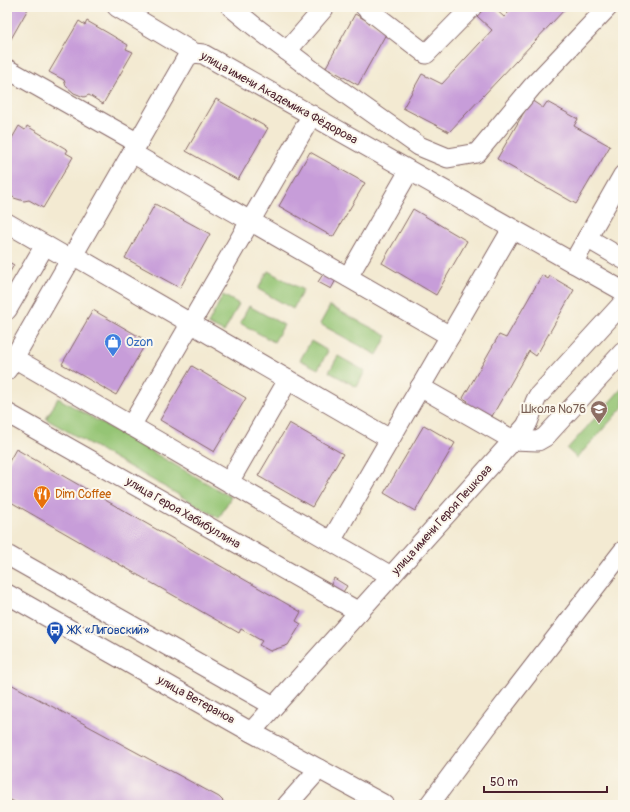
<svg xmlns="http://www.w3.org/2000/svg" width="630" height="812" font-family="Pangolin,sans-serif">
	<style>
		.green { fill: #95c575; stroke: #707250 }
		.building { fill: #c79dd9 }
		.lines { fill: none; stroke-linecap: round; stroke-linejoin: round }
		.minor-casing { stroke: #856665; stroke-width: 21 }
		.minor { stroke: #fff; stroke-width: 19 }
		.labels { text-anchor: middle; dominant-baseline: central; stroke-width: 4; stroke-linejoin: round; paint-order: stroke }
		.street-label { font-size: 12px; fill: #4a1f2b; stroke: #fbf7ec }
		.shop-label { font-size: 12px; fill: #366cbe; stroke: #fbf7ec; text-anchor: start }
		.education-label { font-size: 12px; fill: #785e54; stroke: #fbf7ec; text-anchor: end }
		.food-label { font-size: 12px; fill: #c56008; stroke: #fbf7ec; text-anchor: start }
		.transit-label { font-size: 12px; fill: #164399; stroke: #fbf7ec; text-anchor: start }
	</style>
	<rect width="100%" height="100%" fill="#fbf7ec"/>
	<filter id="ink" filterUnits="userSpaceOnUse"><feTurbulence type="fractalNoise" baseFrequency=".025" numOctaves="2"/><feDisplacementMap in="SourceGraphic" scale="8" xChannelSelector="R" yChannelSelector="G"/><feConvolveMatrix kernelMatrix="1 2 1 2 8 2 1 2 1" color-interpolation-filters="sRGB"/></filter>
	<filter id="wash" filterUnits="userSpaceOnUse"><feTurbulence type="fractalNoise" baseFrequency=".012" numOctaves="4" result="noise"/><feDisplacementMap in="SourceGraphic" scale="16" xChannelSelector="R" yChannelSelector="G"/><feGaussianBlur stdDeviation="0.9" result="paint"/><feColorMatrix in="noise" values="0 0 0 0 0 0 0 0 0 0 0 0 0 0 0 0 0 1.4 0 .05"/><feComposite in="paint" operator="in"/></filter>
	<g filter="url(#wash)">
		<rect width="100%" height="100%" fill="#f3ead2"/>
		<g class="green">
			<path d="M268,271L303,290L293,309L258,289Z"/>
			<path d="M223,295L239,304L224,332L208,324Z"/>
			<path d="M249,306L284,325L274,342L240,323Z"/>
			<path d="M330,306L387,336L377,355L320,324Z"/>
			<path d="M311,341L328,351L318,369L300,360Z"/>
			<path d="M338,356L365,371L357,387L329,372Z"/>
			<path d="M623,387V407L577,458L567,449Z"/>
			<path d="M58,398L231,497L219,518L46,419Z"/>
		</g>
		<g id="blocks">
			<g class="building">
				<path d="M7,7H29L7,46Z"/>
				<path d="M486,7H493L504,17L514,7H567L449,132L403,108L422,74L442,84L492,30L477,16Z"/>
				<path d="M355,14L387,32L358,85L326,67Z"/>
				<path d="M79,21L85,25L87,21L108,33L128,45L126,49L133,52L103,104L89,95L84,97L74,93L66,86L64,80L49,72Z"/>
				<path d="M216,99L268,128L238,180L186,151Z"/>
				<path d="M531,100L543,108L547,102L578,119L574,126L610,146L576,204L497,159Z"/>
				<path d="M19,126L25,130L27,126L68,150L66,153L73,157L43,208L29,200L24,201L14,198L7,191V147Z"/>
				<path d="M310,152L365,183L333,237L279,206Z"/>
				<path d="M155,204L210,234L180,288L125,258Z"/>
				<path d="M413,209L467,241L436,295L382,263Z"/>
				<path d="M7,256L9,258L7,261L14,265L7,277Z"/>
				<path d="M325,271L337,278L331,289L318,282Z"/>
				<path d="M542,275L548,279L550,276L574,290L536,356L529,351L491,418L466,404L468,401L463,398L499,335L506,338Z"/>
				<path d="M93,310L147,341L116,395L62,364Z"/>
				<path d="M192,366L246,398L214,452L160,420Z"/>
				<path d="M289,423L343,454L312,507L258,476Z"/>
				<path d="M424,425L455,443L415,511L384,493Z"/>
				<path d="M16,449L301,612L296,621L301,624L288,645L270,651L259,645L262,641L241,629L239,633L9,501L11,498L7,495V465Z"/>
				<path d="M334,578L347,586L341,595L329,588Z"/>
				<path d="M7,682L219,797L227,805H20L7,798Z"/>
			</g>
		</g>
	</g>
	<g filter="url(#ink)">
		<use href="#blocks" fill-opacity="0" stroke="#856665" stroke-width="1"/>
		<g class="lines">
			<g class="minor-casing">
				<g id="minor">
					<path d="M117,7L194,53"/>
					<path d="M231,7L254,26L287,51"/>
					<path d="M325,7L287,51L316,73L419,146L448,158L477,153L532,87L608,7"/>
					<path d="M365,7L426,54L472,7"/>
					<path d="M7,69L138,143"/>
					<path d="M132,153L450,336"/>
					<path d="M7,223L71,260"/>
					<path d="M587,238L623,259"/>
					<path d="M73,255L390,439"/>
					<path d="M573,263L623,175"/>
					<path d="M348,277L409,171"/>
					<path d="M7,310L45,245"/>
					<path d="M7,354L391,576"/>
					<path d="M7,370L187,57L194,53L203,54L623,291"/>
					<path d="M420,387L513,440L538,441L545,437L623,352"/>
					<path d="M7,413L359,612"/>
					<path d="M131,426L312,115"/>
					<path d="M229,482L288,380"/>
					<path d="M331,541L512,229"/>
					<path d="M7,555L274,706"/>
					<path d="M7,594L251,732L385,805"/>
					<path d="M251,732L526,426C532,416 532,405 538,396L623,303"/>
					<path d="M287,805L319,769"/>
					<path d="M429,805L487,727L623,551"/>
				</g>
			</g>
			<use href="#minor" class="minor"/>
		</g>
	</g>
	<defs>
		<g id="shop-pin" transform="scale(0.9)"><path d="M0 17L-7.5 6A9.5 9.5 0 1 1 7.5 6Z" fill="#3f7fe0" stroke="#fbf7ec"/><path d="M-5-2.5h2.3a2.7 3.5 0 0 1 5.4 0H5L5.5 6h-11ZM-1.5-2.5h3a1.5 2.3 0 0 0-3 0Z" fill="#fff"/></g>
		<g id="school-pin" transform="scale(0.9)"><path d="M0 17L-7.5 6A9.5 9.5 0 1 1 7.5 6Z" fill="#8d6e63" stroke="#fbf7ec"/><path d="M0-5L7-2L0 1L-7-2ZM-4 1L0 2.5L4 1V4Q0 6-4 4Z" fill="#fff"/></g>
		<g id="restaurant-pin" transform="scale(0.9)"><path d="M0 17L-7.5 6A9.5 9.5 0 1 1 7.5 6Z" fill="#e8710a" stroke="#fbf7ec"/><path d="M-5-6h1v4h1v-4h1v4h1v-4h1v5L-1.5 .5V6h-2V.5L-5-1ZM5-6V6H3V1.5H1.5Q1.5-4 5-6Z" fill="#fff"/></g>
		<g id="bus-pin" transform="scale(0.9)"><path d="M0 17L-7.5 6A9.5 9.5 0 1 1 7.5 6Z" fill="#1a4fb4" stroke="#fbf7ec"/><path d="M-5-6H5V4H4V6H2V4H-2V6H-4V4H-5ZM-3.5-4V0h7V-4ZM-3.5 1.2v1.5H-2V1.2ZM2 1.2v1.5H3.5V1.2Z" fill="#fff"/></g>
	</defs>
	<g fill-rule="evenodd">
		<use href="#shop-pin" x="113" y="342"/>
		<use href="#school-pin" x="599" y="409"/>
		<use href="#restaurant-pin" x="42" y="494"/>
		<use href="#bus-pin" x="55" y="630"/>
	</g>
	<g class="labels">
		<g class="street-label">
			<text transform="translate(279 98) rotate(29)">улица имени Академика Фёдорова</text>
			<text transform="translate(183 513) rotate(30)">улица Героя Хабибуллина</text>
			<text transform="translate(442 520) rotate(-48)">улица имени Героя Пешкова</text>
			<text transform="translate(196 700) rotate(29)">улица Ветеранов</text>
		</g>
		<g class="shop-label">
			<text x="126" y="342">Ozon</text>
		</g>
		<g class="education-label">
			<text x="586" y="409">Школа №76</text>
		</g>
		<g class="food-label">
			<text x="55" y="494">Dim Coffee</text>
		</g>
		<g class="transit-label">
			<text x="68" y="630">ЖК «Лиговский»</text>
		</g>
	</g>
	<rect width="630" height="812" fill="none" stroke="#fbf7ec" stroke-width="24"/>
	<path d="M484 786v6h123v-6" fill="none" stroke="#4a1f2b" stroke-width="2"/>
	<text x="490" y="786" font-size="12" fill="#4a1f2b" stroke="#fbf7ec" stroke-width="3" paint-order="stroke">50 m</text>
</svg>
